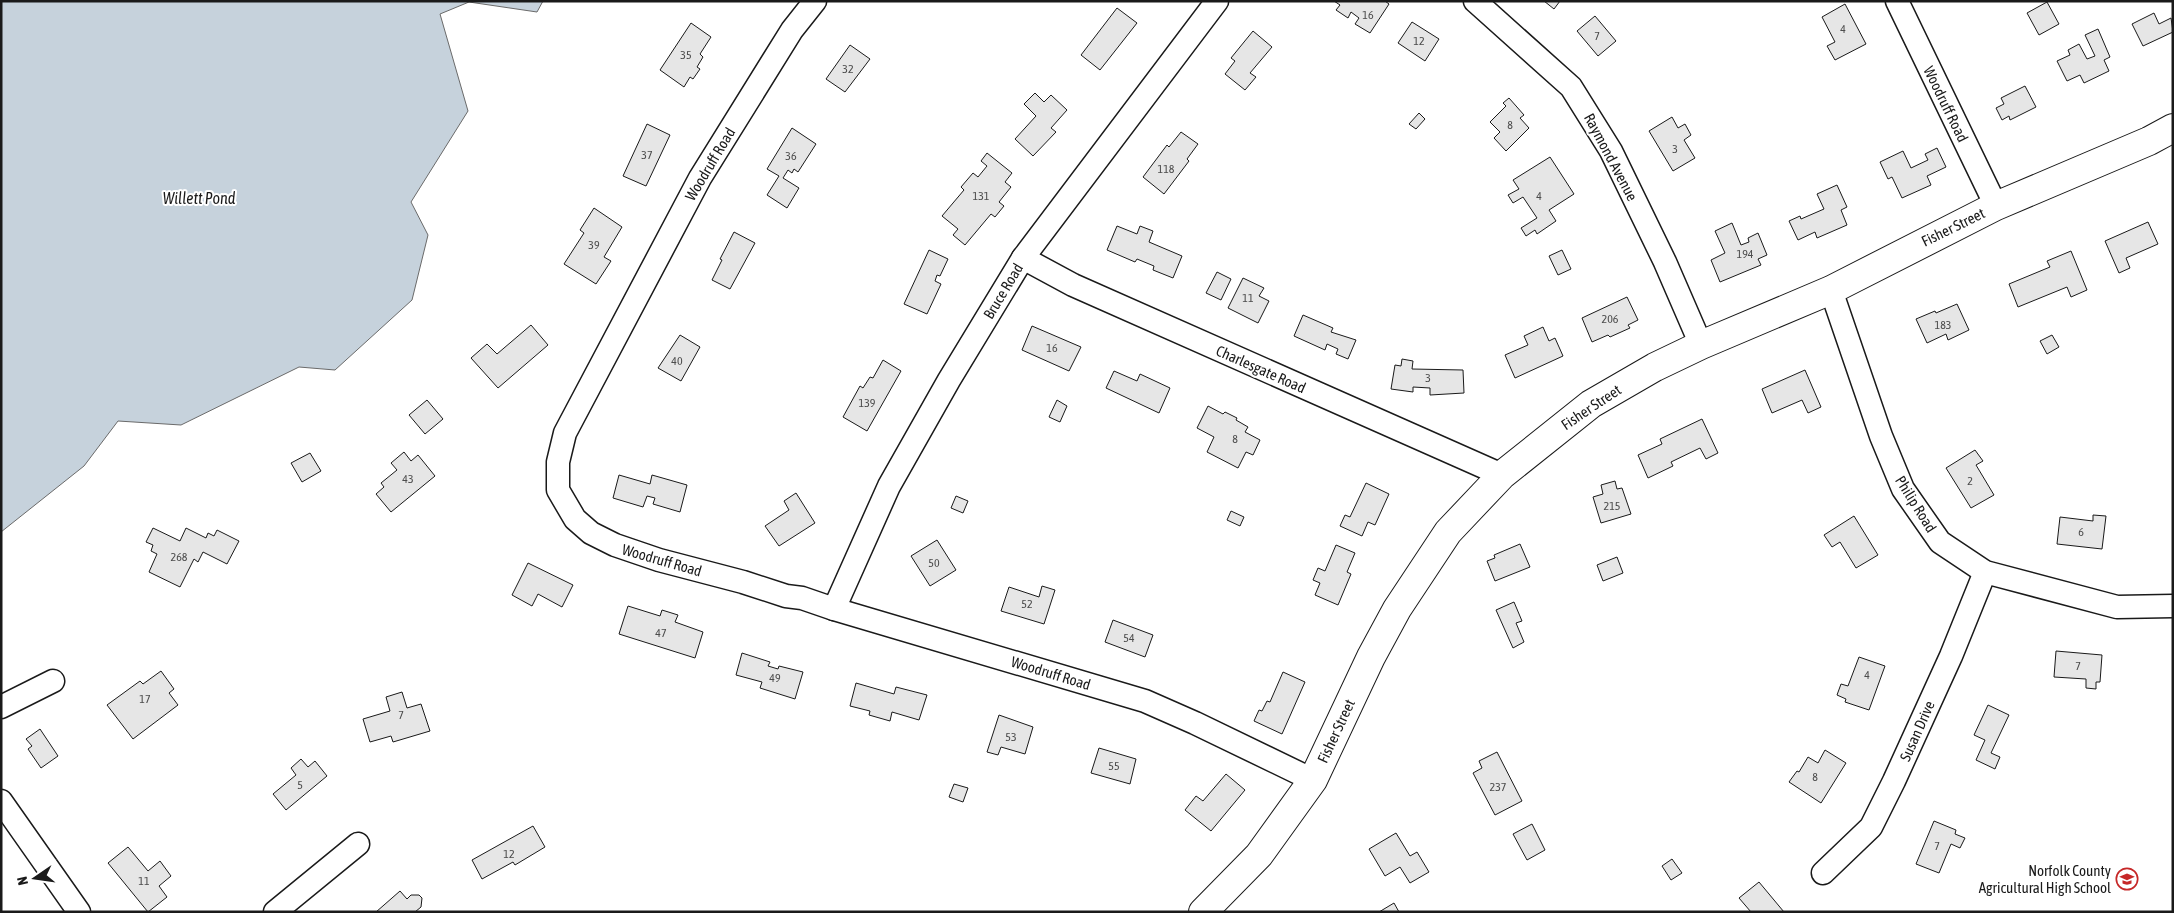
<svg xmlns="http://www.w3.org/2000/svg" width="2174" height="913" font-family="'Asap Condensed',sans-serif">
	<style>
		.water { fill: #c6d2dc; stroke: #6a6a6a }
		.building { fill: #e6e6e6; stroke: #1a1a1a }
		.lines { fill: none; stroke-linecap: round; stroke-linejoin: round }
		.minor-casing { stroke: #1a1a1a; stroke-width: 25 }
		.major-casing { stroke: #1a1a1a; stroke-width: 30 }
		.minor { stroke: #fff; stroke-width: 22 }
		.major { stroke: #fff; stroke-width: 28 }
		.labels { text-anchor: middle; dominant-baseline: central; stroke-width: 4; stroke-linejoin: round; paint-order: stroke }
		.number-label { font-size: 12px; fill: #4d4d4d }
		.street-label { font-size: 15px; fill: #1a1a1a; stroke: #fff }
		.poi-label { font-size: 15px; fill: #1a1a1a; stroke: #fff; text-anchor: end }
		.water-label { font-size: 16px; font-style: italic; fill: #1a1a1a; stroke: #fff }
	</style>
	<rect width="100%" height="100%" fill="#fff"/>
	<path class="water" d="M1,1H543L537,12L469,2L440,14L468,111L411,202L428,235L412,300L335,370L299,367L181,425L118,421L84,466L1,532Z"/>
	<g class="building">
		<path d="M1334,1H1385L1389,4L1370,33L1355,24L1359,18L1351,12L1348,18L1336,10L1340,5Z"/>
		<path d="M1544,1H1560L1554,9Z"/>
		<path d="M2047,2L2059,24L2039,35L2027,13Z"/>
		<path d="M1845,4L1866,44L1835,60L1827,46L1835,42L1822,17Z"/>
		<path d="M1117,8L1137,23L1100,70L1081,55Z"/>
		<path d="M2154,13L2159,24L2171,18L2173,32L2143,46L2132,24Z"/>
		<path d="M1595,16L1616,41L1598,56L1577,31Z"/>
		<path d="M1412,22L1439,39L1425,61L1398,43Z"/>
		<path d="M691,23L711,37L700,54L703,57L697,67L700,69L693,79L690,77L684,87L660,70Z"/>
		<path d="M2098,29L2110,57L2104,60L2109,71L2084,83L2080,75L2067,81L2057,61L2070,55L2068,50L2079,44L2087,59L2095,56L2085,35Z"/>
		<path d="M1253,31L1272,47L1250,73L1256,77L1245,90L1225,74L1235,61L1231,58Z"/>
		<path d="M850,45L870,59L845,92L826,79Z"/>
		<path d="M2025,86L2036,107L2010,120L2009,116L2002,120L1996,108L2004,104L2001,98Z"/>
		<path d="M1035,93L1044,102L1051,95L1067,110L1051,128L1056,132L1033,156L1015,139L1036,116L1024,104Z"/>
		<path d="M1509,98L1524,115L1520,118L1529,128L1506,151L1494,138L1500,132L1490,122L1506,106L1503,103Z"/>
		<path d="M1419,113L1425,119L1416,129L1409,124Z"/>
		<path d="M1672,117L1678,128L1685,124L1691,135L1684,140L1695,158L1673,171L1649,131Z"/>
		<path d="M647,124L670,135L646,186L623,176Z"/>
		<path d="M792,128L816,144L798,172L794,169L792,173L788,170L783,178L799,188L787,208L767,195L779,176L767,169Z"/>
		<path d="M1181,132L1198,144L1187,159L1189,161L1164,194L1143,177L1167,145L1169,147Z"/>
		<path d="M1937,148L1946,167L1927,176L1931,185L1902,198L1892,177L1888,179L1880,162L1903,151L1911,168L1928,160L1925,154Z"/>
		<path d="M987,153L1012,173L1005,182L1011,187L999,202L1004,206L995,217L991,214L965,245L953,235L958,229L942,216L964,190L961,187L973,173L978,177L987,166L981,161Z"/>
		<path d="M1550,157L1574,194L1549,210L1556,221L1537,234L1535,230L1526,236L1521,228L1537,218L1523,197L1513,203L1508,195L1519,189L1513,180Z"/>
		<path d="M1837,185L1847,207L1841,210L1847,225L1817,238L1815,232L1798,240L1789,221L1800,216L1801,219L1824,209L1817,194Z"/>
		<path d="M594,208L622,227L604,257L611,261L596,284L564,264L584,233L580,230Z"/>
		<path d="M2148,222L2158,244L2126,258L2130,268L2119,273L2105,241Z"/>
		<path d="M1732,223L1741,245L1749,242L1748,238L1758,233L1767,255L1758,259L1761,265L1720,282L1711,260L1725,253L1715,231Z"/>
		<path d="M1117,226L1137,234L1140,226L1153,231L1149,242L1182,256L1173,278L1153,270L1154,266L1137,259L1135,262L1107,250Z"/>
		<path d="M734,232L755,243L730,289L712,280L722,260L720,259Z"/>
		<path d="M929,250L948,259L940,276L937,275L935,281L941,284L927,314L904,304Z"/>
		<path d="M1562,250L1571,269L1558,275L1549,256Z"/>
		<path d="M2071,251L2087,290L2071,297L2067,287L2018,307L2009,284L2050,267L2047,261Z"/>
		<path d="M1217,272L1231,279L1221,300L1206,293Z"/>
		<path d="M1243,278L1264,288L1259,296L1269,301L1258,323L1228,308Z"/>
		<path d="M1627,297L1638,320L1628,325L1630,328L1610,337L1608,335L1592,342L1582,318Z"/>
		<path d="M1957,304L1969,330L1948,340L1946,334L1927,343L1916,319L1935,311L1936,313Z"/>
		<path d="M1303,315L1333,328L1331,332L1356,340L1348,359L1336,354L1338,349L1327,344L1325,350L1294,336Z"/>
		<path d="M531,325L548,345L498,388L471,358L487,344L497,354Z"/>
		<path d="M1032,326L1081,347L1069,371L1022,350Z"/>
		<path d="M1543,327L1549,341L1555,338L1563,356L1515,378L1505,355L1528,345L1524,336Z"/>
		<path d="M680,335L700,347L681,381L658,368Z"/>
		<path d="M2052,335L2059,347L2047,354L2040,341Z"/>
		<path d="M1402,359L1413,361L1412,369L1463,370L1464,393L1430,395V388L1413,387V392L1391,389L1395,365L1401,366Z"/>
		<path d="M883,360L901,371L867,431L843,417L860,386L863,388L870,377L873,378Z"/>
		<path d="M1805,370L1821,407L1808,413L1802,400L1772,413L1762,389Z"/>
		<path d="M1114,371L1137,381L1140,374L1170,388L1159,413L1106,388Z"/>
		<path d="M427,400L443,419L425,434L409,415Z"/>
		<path d="M1057,400L1067,406L1060,422L1049,417Z"/>
		<path d="M1208,406L1223,414L1225,412L1237,418L1236,420L1248,427L1245,432L1260,440L1253,455L1246,452L1238,468L1207,452L1214,437L1197,428Z"/>
		<path d="M1702,419L1718,453L1706,459L1700,448L1671,462L1673,466L1648,478L1638,455L1662,444L1660,439Z"/>
		<path d="M1975,450L1983,461L1976,465L1994,495L1971,508L1946,468Z"/>
		<path d="M404,452L411,461L418,455L435,476L391,512L376,494L384,487L381,483L397,470L391,463Z"/>
		<path d="M310,453L321,471L302,482L291,463Z"/>
		<path d="M619,475L650,484L652,475L687,485L680,512L653,504L655,498L647,496L643,507L613,498Z"/>
		<path d="M1615,481L1617,489L1622,488L1631,514L1601,523L1593,497L1603,494L1601,485Z"/>
		<path d="M1366,483L1389,494L1375,525L1368,522L1362,536L1340,526L1345,515L1350,517Z"/>
		<path d="M796,493L815,523L779,546L765,526L789,510L784,501Z"/>
		<path d="M956,496L968,501L963,513L951,508Z"/>
		<path d="M1231,511L1244,517L1240,526L1227,520Z"/>
		<path d="M2093,515L2106,516L2102,549L2057,544L2060,517L2093,521Z"/>
		<path d="M1854,516L1878,555L1856,568L1840,542L1832,547L1824,535Z"/>
		<path d="M153,528L180,541L186,528L206,538L208,533L214,536L217,530L239,541L227,564L203,552L198,562L194,559L180,587L149,572L157,554L151,551L153,545L146,542Z"/>
		<path d="M937,540L956,570L930,586L911,556Z"/>
		<path d="M1520,544L1530,567L1495,581L1487,561L1495,558L1494,555Z"/>
		<path d="M1336,545L1355,553L1347,572L1351,574L1338,605L1315,595L1320,583L1313,580L1318,568L1325,571Z"/>
		<path d="M1617,557L1623,573L1603,581L1597,565Z"/>
		<path d="M528,563L573,585L562,607L538,594L532,606L512,595Z"/>
		<path d="M1042,586L1055,590L1044,624L1001,611L1009,587L1039,597Z"/>
		<path d="M1514,602L1522,621L1516,623L1524,642L1513,648L1496,610Z"/>
		<path d="M628,606L660,616L662,610L678,615L675,622L703,632L695,658L619,634Z"/>
		<path d="M1113,620L1153,635L1145,657L1105,642Z"/>
		<path d="M2056,651L2102,655L2100,682H2096V689L2086,688V679L2054,677Z"/>
		<path d="M742,653L770,662L768,666L778,669L779,666L803,672L795,699L760,688L762,682L736,675Z"/>
		<path d="M1859,657L1885,666L1869,710L1845,702L1846,699L1837,695L1841,684L1848,686Z"/>
		<path d="M161,671L174,689L169,693L178,705L133,739L107,705L140,681L143,684Z"/>
		<path d="M1283,672L1305,682L1282,734L1254,721L1259,710L1262,711L1267,701L1270,702Z"/>
		<path d="M856,683L894,694L896,687L927,695L919,720L892,712L890,721L869,715L870,711L850,706Z"/>
		<path d="M402,692L407,708L421,704L430,731L393,742L391,736L370,742L363,719L390,711L386,697Z"/>
		<path d="M1988,705L2009,715L1991,753L2000,757L1995,769L1976,760L1985,740L1974,735Z"/>
		<path d="M999,715L1033,727L1025,754L1001,747L998,755L987,752Z"/>
		<path d="M40,729L58,756L41,768L28,749L32,746L26,739Z"/>
		<path d="M1099,748L1136,759L1130,784L1091,773Z"/>
		<path d="M1825,750L1846,763L1821,803L1789,782L1797,771L1799,772L1808,757L1818,763Z"/>
		<path d="M1497,752L1522,801L1495,815L1473,773L1482,768L1479,761Z"/>
		<path d="M301,759L308,767L315,761L327,776L286,810L273,794L296,775L291,768Z"/>
		<path d="M1226,774L1245,790L1211,831L1185,810L1196,796L1203,801Z"/>
		<path d="M954,784L968,788L963,802L949,797Z"/>
		<path d="M1934,821L1956,830L1955,834L1965,838L1960,848L1951,844L1939,873L1916,864Z"/>
		<path d="M1532,824L1545,850L1527,860L1513,834Z"/>
		<path d="M533,826L545,847L515,865L513,862L482,879L472,860Z"/>
		<path d="M1396,833L1410,856L1417,852L1429,872L1410,883L1400,867L1385,876L1369,849Z"/>
		<path d="M128,847L148,871L160,861L171,876L159,886L167,897L148,912L108,863Z"/>
		<path d="M1672,859L1682,873L1671,880L1662,866Z"/>
		<path d="M1759,882L1784,912H1751L1739,898Z"/>
		<path d="M400,891L407,899L411,895H419L422,898L421,907L415,912H376Z"/>
		<path d="M1394,903L1399,912H1379Z"/>
	</g>
	<g class="lines">
		<g class="minor-casing">
			<g id="minor">
				<path d="M815,1L792,30L700,178L565,433L558,462V490L575,519L591,533L615,545L659,560L743,582L786,596L802,598L834,609L1145,701L1195,723L1313,780"/>
				<path d="M1475,1L1571,87L1611,151L1665,262L1701,345"/>
				<path d="M1897,1L1996,206"/>
				<path d="M1023,258L1073,285L1502,475"/>
				<path d="M1831,290L1881,436L1903,489L1940,542L1985,572L2117,607L2173,606"/>
				<path d="M834,609L889,486L949,380L1023,258L1217,1"/>
				<path d="M1,707L53,681"/>
				<path d="M1,801L79,912"/>
				<path d="M1823,873L1871,827L1894,781L1951,656L1985,572"/>
				<path d="M275,912L358,844"/>
			</g>
		</g>
		<g class="major-casing">
			<path id="major" d="M1203,912L1259,855L1313,780L1371,657L1397,609L1448,532L1502,475L1591,404L1655,367L1701,345L1831,290L1996,206L2149,141L2173,128"/>
		</g>
		<use href="#minor" class="minor"/>
		<use href="#major" class="major"/>
	</g>
	<defs>
		<g id="school-ring" transform="scale(1.125)"><circle r="9.5" fill="#fff" stroke="#c62828" stroke-width="1.5"/><path d="M0-5L7-2L0 1L-7-2ZM-4 1L0 2.5L4 1V4Q0 6-4 4Z" fill="#c62828"/></g>
	</defs>
	<g fill-rule="evenodd">
		<use href="#school-ring" x="2127" y="879"/>
	</g>
	<g class="labels">
		<g class="number-label">
			<text x="1368" y="15">16</text>
			<text x="1843" y="29">4</text>
			<text x="1597" y="36">7</text>
			<text x="1419" y="41">12</text>
			<text x="686" y="55">35</text>
			<text x="848" y="69">32</text>
			<text x="1510" y="125">8</text>
			<text x="1675" y="149">3</text>
			<text x="647" y="155">37</text>
			<text x="791" y="156">36</text>
			<text x="1166" y="169">118</text>
			<text x="981" y="196">131</text>
			<text x="1539" y="196">4</text>
			<text x="594" y="245">39</text>
			<text x="1745" y="254">194</text>
			<text x="1248" y="298">11</text>
			<text x="1610" y="319">206</text>
			<text x="1943" y="325">183</text>
			<text x="1052" y="348">16</text>
			<text x="677" y="361">40</text>
			<text x="1428" y="378">3</text>
			<text x="867" y="403">139</text>
			<text x="1235" y="439">8</text>
			<text x="408" y="479">43</text>
			<text x="1970" y="481">2</text>
			<text x="1612" y="506">215</text>
			<text x="2081" y="532">6</text>
			<text x="179" y="557">268</text>
			<text x="934" y="563">50</text>
			<text x="1027" y="604">52</text>
			<text x="661" y="633">47</text>
			<text x="1129" y="638">54</text>
			<text x="2078" y="666">7</text>
			<text x="1867" y="675">4</text>
			<text x="775" y="678">49</text>
			<text x="145" y="699">17</text>
			<text x="401" y="715">7</text>
			<text x="1011" y="737">53</text>
			<text x="1114" y="766">55</text>
			<text x="1815" y="777">8</text>
			<text x="300" y="785">5</text>
			<text x="1498" y="787">237</text>
			<text x="1937" y="846">7</text>
			<text x="509" y="854">12</text>
			<text x="144" y="881">11</text>
		</g>
		<g class="street-label">
			<text transform="translate(1946 104) rotate(64)">Woodruff Road</text>
			<text transform="translate(1611 157) rotate(62)">Raymond Avenue</text>
			<text transform="translate(710 164) rotate(-59)">Woodruff Road</text>
			<text transform="translate(1953 227) rotate(-26)">Fisher Street</text>
			<text transform="translate(1003 291) rotate(-59)">Bruce Road</text>
			<text transform="translate(1261 369) rotate(24)">Charlesgate Road</text>
			<text transform="translate(1591 407) rotate(-34)">Fisher Street</text>
			<text transform="translate(1916 504) rotate(58)">Philip Road</text>
			<text transform="translate(662 560) rotate(16)">Woodruff Road</text>
			<text transform="translate(1051 673) rotate(17)">Woodruff Road</text>
			<text transform="translate(1336 731) rotate(-65)">Fisher Street</text>
			<text transform="translate(1917 731) rotate(-66)">Susan Drive</text>
		</g>
		<g class="poi-label">
			<text x="2111" y="870">Norfolk County<tspan x="2111" dy="17">Agricultural High School</tspan></text>
		</g>
		<g class="water-label">
			<text x="199" y="198">Willett Pond</text>
		</g>
	</g>
	<rect width="2174" height="913" fill="none" stroke="#1a1a1a" stroke-width="5"/>
	<g transform="translate(35 878) rotate(257)" stroke="#ffffff" stroke-width="4" paint-order="stroke">
	<path d="M0-4L9 19L0 12L-9 19Z" fill="#1a1a1a"/>
	<text y="-8" font-size="14" font-weight="bold" text-anchor="middle" fill="#1a1a1a">N</text>
	</g>
</svg>
